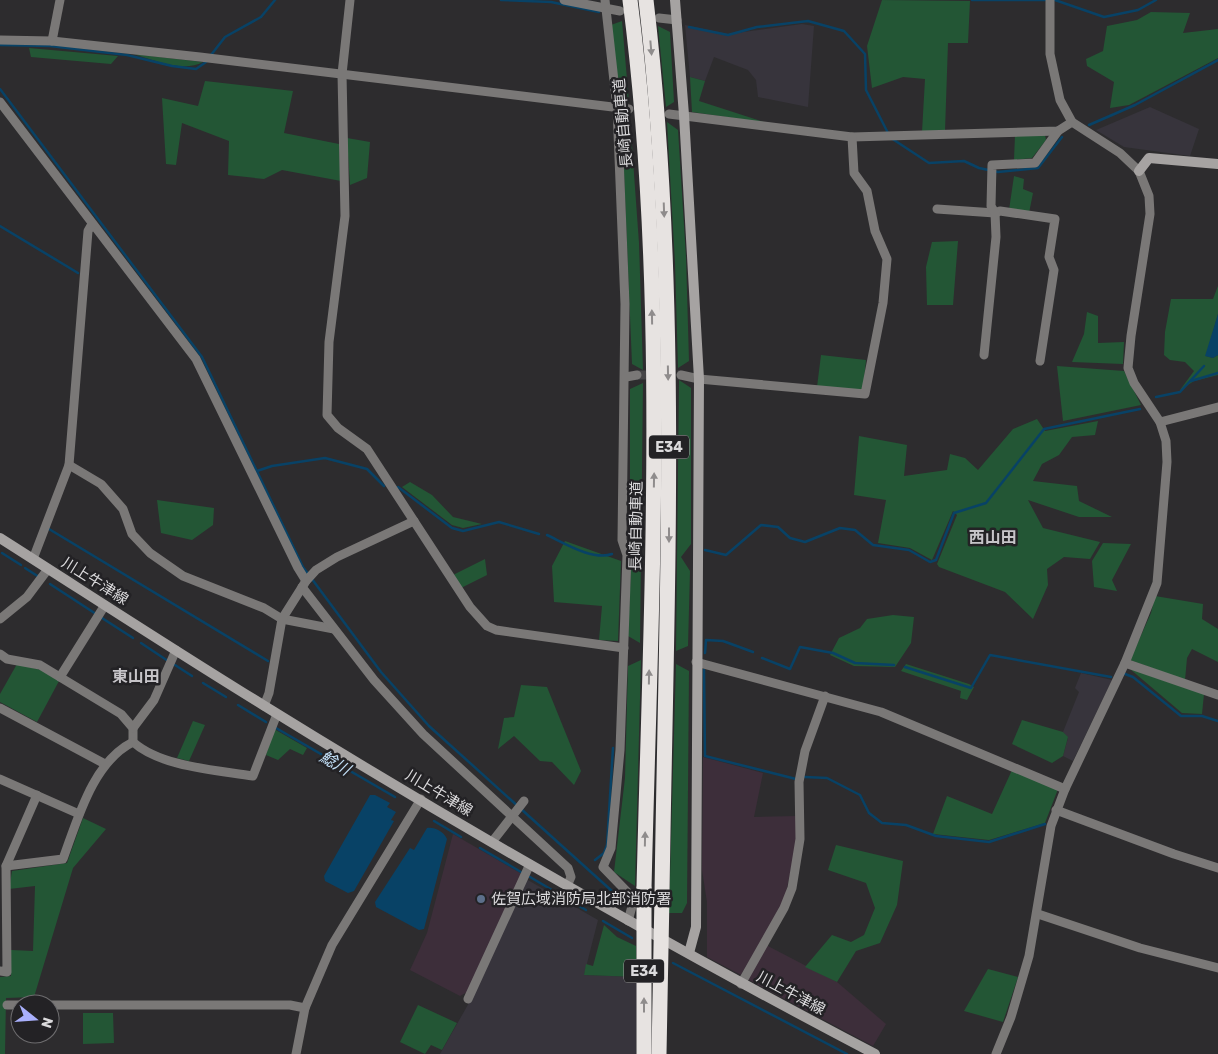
<svg xmlns="http://www.w3.org/2000/svg" width="1218" height="1054" font-family="Rubik,'Noto Sans JP',sans-serif">
	<style>
		.commercial { fill: #3d2e3a }
		.built { fill: #37343c }
		.green { fill: #235635 }
		.water { fill: #084266 }
		.lines { fill: none; stroke-linecap: round; stroke-linejoin: round }
		.stream { stroke: #084266; stroke-width: 2.5 }
		.street-tunnel { stroke: #474648; stroke-width: 9; stroke-dasharray: 9 4.5; stroke-linecap: butt }
		.street { stroke: #7a7877; stroke-width: 9 }
		.secondary { stroke: #a6a3a2; stroke-width: 10 }
		.highway { stroke: #e7e3e1; stroke-width: 15 }
		.highway-bridge { stroke: #e7e3e1; stroke-width: 15 }
		.oneway { fill: #8f8c8c }
		.service-dot { fill: #5c6f8a; stroke: #232225; stroke-width: 2 }
		.labels { text-anchor: middle; dominant-baseline: central; stroke-width: 5; stroke-linejoin: round; paint-order: stroke }
		.shield { fill: #232225; stroke: #a4a3a5; stroke-width: 1 }
		.shield-label { font-size: 14px; font-weight: bold; fill: #dbdadc }
		.street-label { font-size: 15px; fill: #dbdadc; stroke: #232225 }
		.poi-label { font-size: 15px; fill: #dbdadc; stroke: #232225; text-anchor: start }
		.neighbourhood-label { font-size: 16px; font-weight: bold; fill: #c6c4c8; stroke: #232225 }
		.water-label { font-size: 16px; font-style: italic; fill: #c3e0f8; stroke: #232225 }
	</style>
	<rect width="100%" height="100%" fill="#2d2c2e"/>
	<g class="commercial">
		<path d="M703,757L763,773L754,817L797,816L796,846L784,902L741,975L707,957V902L702,870Z"/>
		<path d="M453,834L522,874L469,991L460,996L410,970L427,933Z"/>
		<path d="M766,945L837,982L886,1024L873,1046L747,979Z"/>
	</g>
	<g class="built">
		<path d="M802,24L814,26L808,107L758,97L756,80L748,70L714,57L705,81L690,77L685,25L728,34Z"/>
		<path d="M1150,107L1199,129L1190,156L1124,147L1096,130Z"/>
		<path d="M1081,673L1112,680L1073,761L1063,756L1068,738L1063,732L1079,692L1075,688Z"/>
		<path d="M526,879L598,920L584,975L637,977L636,1054H440L478,987Z"/>
	</g>
	<g class="green">
		<path d="M882,0L970,1L968,43H948L945,131L922,132L925,79L903,77L872,88L867,46Z"/>
		<path d="M1151,12L1190,13L1183,33L1218,29V58L1129,105L1110,108L1114,82L1087,66L1086,59L1103,51L1107,26L1137,20Z"/>
		<path d="M622,21L629,103L619,98L611,25Z"/>
		<path d="M658,26L670,32L674,102L666,107Z"/>
		<path d="M29,48L118,56L111,64L31,57Z"/>
		<path d="M133,54L203,62C183,73 154,60 133,54Z"/>
		<path d="M690,77L705,81L699,101L767,123L692,112Z"/>
		<path d="M205,81L293,91L284,133L339,144L341,181L282,170L264,179L228,175L229,141L182,123L176,165L166,164L162,98L198,106Z"/>
		<path d="M630,119L639,243L643,370L632,364L622,124Z"/>
		<path d="M667,122L678,130L686,257L689,361L678,368L675,263Z"/>
		<path d="M1015,135H1045L1046,140L1032,158L1014,160Z"/>
		<path d="M347,138L370,142L367,178L350,185Z"/>
		<path d="M1014,176L1024,179L1023,189L1033,193L1029,213L1009,210Z"/>
		<path d="M958,241L953,305H927L926,267L932,242Z"/>
		<path d="M1218,286V314L1206,356L1213,358L1218,355V375L1194,381L1180,390L1194,371L1185,362L1170,360L1164,355L1165,332L1171,299H1213Z"/>
		<path d="M1087,312L1098,316V343L1124,342L1123,364L1072,362L1084,334Z"/>
		<path d="M821,355L866,360L863,390L817,387Z"/>
		<path d="M1057,366L1124,371L1141,405L1063,421Z"/>
		<path d="M679,380L691,388V544L681,557L690,571L688,646L676,651Z"/>
		<path d="M643,383L640,643L628,636L631,567L639,553L630,540V389Z"/>
		<path d="M1037,419L1045,431L1098,421L1095,435L1072,437L1059,455L1042,464L1033,481L1077,486L1079,501L1112,517H1079L1028,500L1043,528L1100,542L1090,559L1064,557L1047,569L1048,585L1033,619L1005,592L939,567L937,564L957,515L953,511L932,560L910,548L878,543L886,500L854,495L859,436L907,445L904,476L947,470L950,454L965,458L978,470L1013,429Z"/>
		<path d="M410,482L432,495L453,517L482,524L463,528L452,525L402,487Z"/>
		<path d="M157,500L214,508L213,525L192,540L161,533Z"/>
		<path d="M565,541L621,561L618,641L599,640L602,606L554,602L552,566Z"/>
		<path d="M1103,543L1131,544L1112,580L1117,591L1094,587L1092,561Z"/>
		<path d="M485,559L487,575L461,588L453,575Z"/>
		<path d="M1155,596L1203,604L1202,619L1218,629V662L1192,649L1187,658L1185,680L1130,660L1151,613Z"/>
		<path d="M893,615L914,617L911,643L895,667L854,666L830,655L839,638L860,628L867,619Z"/>
		<path d="M641,660L635,886L614,872L625,778L628,666Z"/>
		<path d="M17,664L41,670L59,681L37,722L0,702V694Z"/>
		<path d="M676,664L689,671L687,903L682,913H669Z"/>
		<path d="M906,664L969,684L974,687L967,700L960,698L961,691L901,671Z"/>
		<path d="M1130,669L1204,694L1202,714L1182,713Z"/>
		<path d="M521,685L547,687L581,771L574,785L552,762L540,761L514,736L498,749L504,718L514,717Z"/>
		<path d="M1022,720L1063,732L1068,737L1063,756L1052,763L1012,744Z"/>
		<path d="M193,721L205,725L189,761L177,758Z"/>
		<path d="M274,729L307,748L303,755L290,749L278,760L266,755Z"/>
		<path d="M1012,770L1058,789L1045,823L989,840L933,834L947,796L992,814Z"/>
		<path d="M83,818L106,829L73,868L34,997L6,998L5,1054H0V977L11,976V950L33,951L35,886L9,889L12,871L67,863Z"/>
		<path d="M836,845L903,861L897,905L880,943L856,951L837,982L805,967L832,935L851,942L864,935L875,908L866,883L828,870Z"/>
		<path d="M604,925L617,937L636,946L637,977L584,975L586,964L593,966Z"/>
		<path d="M988,969L1018,977L1003,1022L964,1011Z"/>
		<path d="M418,1005L457,1023L442,1050L431,1045L425,1054L400,1042Z"/>
		<path d="M83,1013H113L114,1043L83,1044Z"/>
	</g>
	<g class="water">
		<path d="M1218,314V355L1213,358L1205,356Z"/>
		<path d="M370,795H375L390,803L387,807L396,812L391,820L394,821L354,891L348,893L325,881L324,876Z"/>
		<path d="M427,828C435,827 443,831 447,839L424,929L419,930L376,907L375,902L410,848L414,850Z"/>
	</g>
	<g class="lines">
		<g class="stream">
			<path d="M501,0L551,2L599,12"/>
			<path d="M972,0H1045"/>
			<path d="M1055,0L1104,17L1138,10L1156,0"/>
			<path d="M689,27L728,35L757,27L808,21L844,31L865,54L866,90L888,133"/>
			<path d="M0,45L50,46L127,55L172,66L196,69L206,62"/>
			<path d="M211,55L225,37L261,17L275,0"/>
			<path d="M0,89L202,357L303,567L381,672L429,726L623,901"/>
			<path d="M1089,125L1135,105L1218,60"/>
			<path d="M891,138L929,163L964,161L979,168L998,172L1038,168L1062,137"/>
			<path d="M0,226L78,273"/>
			<path d="M1191,381L1218,373"/>
			<path d="M1156,397L1180,392L1204,366"/>
			<path d="M257,471L272,466L325,458L367,469L384,486"/>
			<path d="M398,487L452,528L463,531L499,522L539,534"/>
			<path d="M49,529L268,661"/>
			<path d="M547,535C564,543 593,561 612,554"/>
			<path d="M705,550L726,555L761,525L778,527L790,538L805,542L840,528L855,530L873,545L909,550L930,562L936,560L954,513L986,503L1044,429L1140,409"/>
			<path d="M2,553L21,565"/>
			<path d="M25,568L39,577"/>
			<path d="M50,584L96,614"/>
			<path d="M102,618L133,638"/>
			<path d="M141,643L168,661"/>
			<path d="M705,653L706,640L723,641L753,652"/>
			<path d="M762,658L790,669L800,647L833,653L855,663L894,665"/>
			<path d="M175,665L192,676"/>
			<path d="M905,667L971,688L990,655L1111,677"/>
			<path d="M704,670L705,756L796,779"/>
			<path d="M1125,674L1133,677L1181,716H1202L1218,721"/>
			<path d="M203,683L226,697"/>
			<path d="M238,705L266,722"/>
			<path d="M276,728L395,797"/>
			<path d="M805,777L827,778L860,795L869,813L882,823L906,825L936,836L989,842L1045,824"/>
			<path d="M434,821L461,837"/>
			<path d="M480,848L521,872"/>
			<path d="M595,860L604,853L607,845L613,748"/>
			<path d="M530,877L586,910"/>
			<path d="M603,921L632,938"/>
			<path d="M673,963L847,1054"/>
		</g>
		<path class="street-tunnel" d="M637,375H681"/>
		<g class="street">
			<path d="M350,0L342,74L345,216L329,342L327,415L338,428L367,449L470,607L487,626L496,630L624,648"/>
			<path d="M564,0L620,11"/>
			<path d="M605,0L617,108L625,304L622,540L627,555L620,750L611,848L603,867L634,899L628,921"/>
			<path d="M659,18L677,20"/>
			<path d="M0,40L52,41L200,57L629,109"/>
			<path d="M52,41L60,0"/>
			<path d="M0,102L196,359L298,568L306,581"/>
			<path d="M669,114L852,137L1058,131L1072,122"/>
			<path d="M937,209L995,213L1000,211L1055,219L1049,257L1054,270L1040,361"/>
			<path d="M984,355L996,237L995,213L991,206L992,165L1035,163L1058,131"/>
			<path d="M681,375L699,379L865,394L883,303L887,259L875,231L867,191L854,173L852,137"/>
			<path d="M626,377L637,375"/>
			<path d="M1160,422L1218,407"/>
			<path d="M69,465L101,484L123,509L132,534L150,553L183,576L264,608L282,619L334,629"/>
			<path d="M33,559L69,465L88,231L92,224"/>
			<path d="M302,587L374,680L423,734L568,868L571,877L567,886"/>
			<path d="M0,619L27,597L48,569"/>
			<path d="M0,654L7,659L40,665L121,714L133,728V742C161,767 216,770 253,776L277,714"/>
			<path d="M696,662L881,712L1065,789"/>
			<path d="M1125,663L1218,695"/>
			<path d="M60,677L105,605"/>
			<path d="M264,706L269,693L282,619L306,581L316,570L337,557L414,521"/>
			<path d="M0,708L105,764"/>
			<path d="M133,728L154,700L176,650"/>
			<path d="M0,779L79,814"/>
			<path d="M1056,810L1174,854L1218,868"/>
			<path d="M492,842L524,801"/>
			<path d="M6,866L63,859C78,818 93,762 133,742"/>
			<path d="M1038,914L1140,948L1218,968"/>
			<path d="M0,971L7,972L6,866L37,795"/>
			<path d="M741,984L784,908L792,888L800,839L799,782L805,751L825,696"/>
			<path d="M468,999L530,864"/>
			<path d="M7,1005H20"/>
			<path d="M50,1005H290L305,1008"/>
			<path d="M296,1054L305,1008L332,945L421,799"/>
			<path d="M996,1054L1011,1017L1029,956L1051,826L1065,789L1125,663L1157,583L1167,462L1166,441L1160,422L1134,383L1128,368L1131,336L1150,214L1149,196L1139,171L1120,153L1072,122L1060,100L1050,54V0"/>
		</g>
		<g class="secondary">
			<path d="M675,0L684,115L699,379L696,927L689,953"/>
			<path d="M1139,171L1149,158L1218,164"/>
			<path d="M0,538C88,594 175,651 263,705C463,829 667,945 875,1054"/>
		</g>
		<g class="highway">
			<path d="M630,0C668,294 651,593 644,888"/>
			<path d="M646,0C681,297 666,597 662,895"/>
		</g>
		<g class="highway-bridge">
			<path d="M644,1054V888"/>
			<path d="M659,1054L662,895"/>
		</g>
	</g>
	<defs><path id="oneway-solid" d="M-6-.8H1V-3.2L6.5 0L1 3.2V.8H-6Z" transform="scale(1.25)"/></defs>
	<g class="oneway">
		<use href="#oneway-solid" transform="translate(651 48) rotate(85)"/>
		<use href="#oneway-solid" transform="translate(664 210) rotate(88)"/>
		<use href="#oneway-solid" transform="translate(652 317) rotate(-91)"/>
		<use href="#oneway-solid" transform="translate(668 373) rotate(89)"/>
		<use href="#oneway-solid" transform="translate(654 480) rotate(-89)"/>
		<use href="#oneway-solid" transform="translate(669 535) rotate(90)"/>
		<use href="#oneway-solid" transform="translate(649 677) rotate(-89)"/>
		<use href="#oneway-solid" transform="translate(645 839) rotate(-89)"/>
		<use href="#oneway-solid" transform="translate(644 1005) rotate(-90)"/>
	</g>
	<circle class="service-dot" cx="481" cy="899" r="5"/>
	<g class="labels">
		<g class="shield">
			<rect x="649" y="435.5" width="40" height="23" rx="4"/>
			<rect x="624" y="959.5" width="40" height="23" rx="4"/>
		</g>
		<g class="shield-label">
			<text x="669" y="447">E34</text>
			<text x="644" y="971">E34</text>
		</g>
		<g class="street-label">
			<text transform="translate(623 123) rotate(-95)">長崎自動車道</text>
			<text transform="translate(636 526) rotate(-89)">長崎自動車道</text>
			<text transform="translate(95 581) rotate(32)">川上牛津線</text>
			<text transform="translate(439 793) rotate(31)">川上牛津線</text>
			<text transform="translate(791 993) rotate(28)">川上牛津線</text>
		</g>
		<g class="poi-label">
			<text x="491" y="899">佐賀広域消防局北部消防署</text>
		</g>
		<g class="neighbourhood-label">
			<text x="993" y="537">西山田</text>
			<text x="136" y="676">東山田</text>
		</g>
		<g class="water-label">
			<text transform="translate(335 763) rotate(30)">鯰川</text>
		</g>
	</g>
	<g transform="translate(35 1019) rotate(107)"><circle r="24" fill="#232225" stroke="#6d6c6e"/>
	<path d="M0-4L9 19L0 12L-9 19Z" fill="#a9b0fc"/>
	<text y="-8" font-size="14" font-weight="bold" text-anchor="middle" fill="#dbdadc">N</text>
	</g>
</svg>
